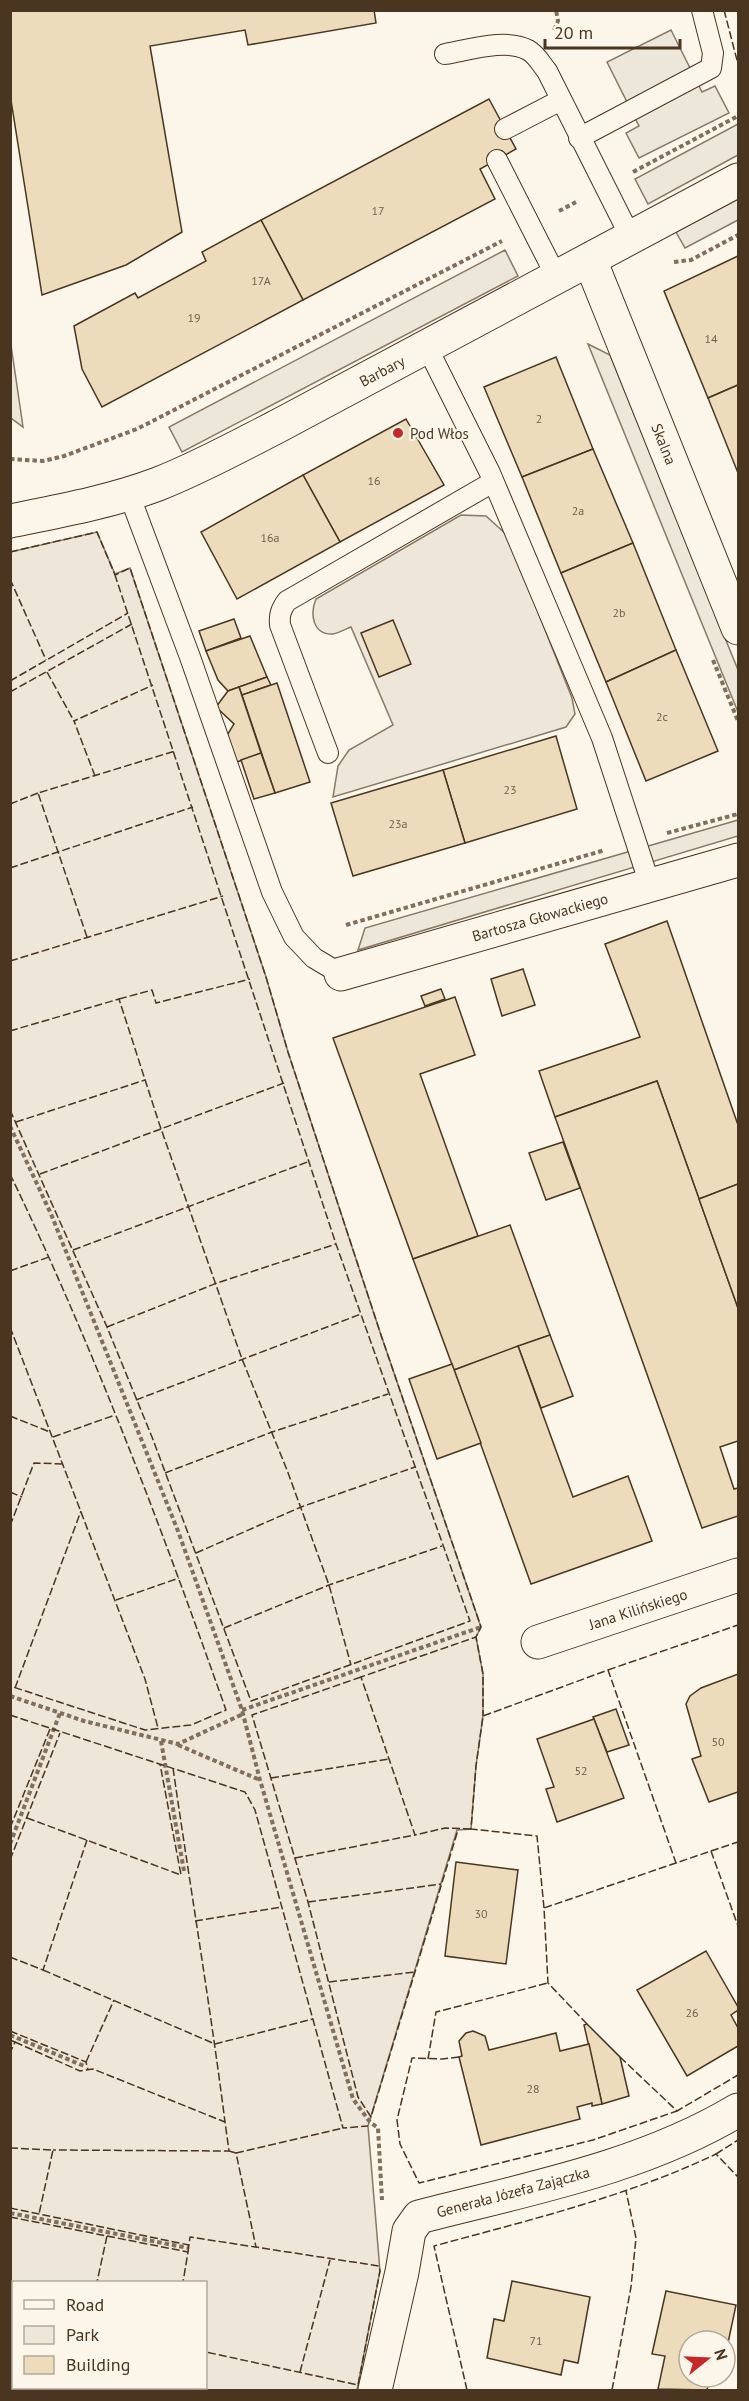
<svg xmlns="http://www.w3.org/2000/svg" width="749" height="2401" font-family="'PT Sans',sans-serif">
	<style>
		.green { fill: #ede6d9; stroke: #887966; stroke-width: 1.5 }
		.parking { fill: #ede7d9; stroke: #887966; stroke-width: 1.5 }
		.building { fill: #ecdcbc; stroke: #4a3520; stroke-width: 1.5 }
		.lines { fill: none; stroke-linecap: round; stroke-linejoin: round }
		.service-casing { stroke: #4a3520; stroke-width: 22 }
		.minor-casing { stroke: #4a3520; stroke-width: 35 }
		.path { stroke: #7f6f5c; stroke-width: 4; stroke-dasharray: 4.5 3; stroke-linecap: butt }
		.service { stroke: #fbf6e9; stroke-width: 20 }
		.minor { stroke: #fbf6e9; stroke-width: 33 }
		.fence { stroke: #4a3520; stroke-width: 1.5; stroke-dasharray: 8 3; stroke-linecap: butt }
		.poi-dot { fill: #c62828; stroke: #fbf6e9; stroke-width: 2 }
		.labels { text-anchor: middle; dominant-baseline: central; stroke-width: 4.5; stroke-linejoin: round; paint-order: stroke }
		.number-label { font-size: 12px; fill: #725f47 }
		.street-label { font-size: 15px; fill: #4a3520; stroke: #fbf6e9 }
		.poi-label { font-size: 15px; fill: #4a3520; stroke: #fbf6e9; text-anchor: start }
	</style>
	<rect width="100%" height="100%" fill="#fbf6e9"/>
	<g class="green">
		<path d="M461,515L486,516L508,536L572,698L575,714L566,727L333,797L338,766L349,750L393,725L351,627C346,629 339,633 333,634C312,635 310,613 316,599Z"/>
		<path d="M97,532L115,574L130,568L266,977L288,1052L381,1335L481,1627L476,1637L483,1674V1716L476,1766L471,1829L457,1830L368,2126L380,2271L357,2390H205L191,2388H206V2282H14L13,2350L11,2349L10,552Z"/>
	</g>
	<g class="parking">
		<path d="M671,30L702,92L715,86L729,113L639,158L626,133L639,126L607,62Z"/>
		<path d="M738,124V155L648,204L635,179Z"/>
		<path d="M738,199V220L685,248L676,232Z"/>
		<path d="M505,250L518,276L182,452L169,427Z"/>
		<path d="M588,344L610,355L738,670V712Z"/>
		<path d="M11,345L23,427L11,418Z"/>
		<path d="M738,820V836L358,950L365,928Z"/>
	</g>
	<g class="building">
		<path d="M10,10H374L376,23L248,45L245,30L150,46L182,232L126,265L42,295L10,94Z"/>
		<path d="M489,99L516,149L480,169L495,199L303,300L261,220Z"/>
		<path d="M261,220L303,300L102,407L82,369L74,326L135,293L138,298L206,261L202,252Z"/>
		<path d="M738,256V385L708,398L664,291Z"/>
		<path d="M556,357L593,449L522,477L484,387Z"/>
		<path d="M738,385V473L708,398Z"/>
		<path d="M406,419L444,485L340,542L303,475Z"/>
		<path d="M593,449L633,543L561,573L522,477Z"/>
		<path d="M303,475L340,542L237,599L201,532Z"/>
		<path d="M633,543L676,650L606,682L561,573Z"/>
		<path d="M234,619L241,638L206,651L199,631Z"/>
		<path d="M393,620L411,664L379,677L361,633Z"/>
		<path d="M250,636L267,677L228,691L218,680L206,651Z"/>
		<path d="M676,650L718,751L646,781L606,682Z"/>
		<path d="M267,677L271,685L242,695L239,687Z"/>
		<path d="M277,683L310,782L275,793L242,695Z"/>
		<path d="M239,687L261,753L237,762L226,737L234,724L216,707L228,691Z"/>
		<path d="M556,736L577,809L465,843L443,770Z"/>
		<path d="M261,753L275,793L254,799L241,760Z"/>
		<path d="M443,770L465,843L353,876L331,803Z"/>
		<path d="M667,921L738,1125V1184L699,1199L657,1081L555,1117L539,1071L640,1037L605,944Z"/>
		<path d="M523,969L535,1005L502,1016L491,979Z"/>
		<path d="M441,989L445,999L425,1006L421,996Z"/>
		<path d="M455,997L475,1055L420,1074L478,1236L413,1259L333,1038Z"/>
		<path d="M657,1081L738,1308V1441L720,1447L734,1489L738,1488V1516L702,1528L555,1117Z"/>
		<path d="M563,1142L580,1188L546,1200L529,1153Z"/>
		<path d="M738,1184V1308L699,1199Z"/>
		<path d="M510,1225L550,1335L454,1370L413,1259Z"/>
		<path d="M550,1335L573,1396L541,1408L518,1346Z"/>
		<path d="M518,1346L573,1497L628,1476L652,1541L531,1584L454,1370Z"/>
		<path d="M452,1364L481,1443L437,1459L409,1379Z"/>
		<path d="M738,1674V1792L709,1802L692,1759L701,1756L686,1704L690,1696L701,1688Z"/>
		<path d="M616,1709L629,1745L607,1752L593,1717Z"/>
		<path d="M594,1719L624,1798L557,1822L546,1789L554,1787L537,1739Z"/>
		<path d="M456,1862L518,1870L506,1964L445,1956Z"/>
		<path d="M706,1951L738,2007V2010L731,2015L738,2028V2046L687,2076L637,1990Z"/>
		<path d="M587,2024L620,2057L629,2096L602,2104L584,2025Z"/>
		<path d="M473,2031L485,2036L489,2050L556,2033L560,2051L589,2044L602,2104L592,2106V2103L577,2107L580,2119L481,2145L459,2057L462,2056L459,2041L466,2033Z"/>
		<path d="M512,2281L590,2297L578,2363L564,2360L561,2375L487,2358L494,2319L504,2321Z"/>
		<path d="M666,2291L736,2305L725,2357V2341H689V2377H710L707,2390L658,2389L665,2356L652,2354Z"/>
	</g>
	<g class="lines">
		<g class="service-casing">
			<g id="service">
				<path d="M445,54C469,50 506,38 528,50C537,55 541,64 547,71L631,238"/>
				<path d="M505,129L561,100"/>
				<path d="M579,138L711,68L713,53L702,10"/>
				<path d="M497,160L557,278"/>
				<path d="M427,347L490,473L602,738L650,885"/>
				<path d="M129,494L190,657L272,892L294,937L314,958L341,974"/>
				<path d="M328,753L280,625C279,615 281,609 287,601L493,482"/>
			</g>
		</g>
		<g class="minor-casing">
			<g id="minor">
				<path d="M590,260L738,628"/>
				<path d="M10,521C60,511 110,502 158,484C199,468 239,446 278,426L738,180"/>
				<path d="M341,974L738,860"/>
				<path d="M538,1642L738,1575"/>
				<path d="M375,2390L402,2272L409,2231L419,2217C527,2189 641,2168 738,2110"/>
			</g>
		</g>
		<g class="path">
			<path d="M554,30L558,21L556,10"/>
			<path d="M633,172L738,116"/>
			<path d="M559,211L576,202"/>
			<path d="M674,262L691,260L738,235"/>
			<path d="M10,459L43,461L64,456L137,429L502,241"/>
			<path d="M713,660L738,721"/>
			<path d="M667,833L738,814"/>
			<path d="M346,925L605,850"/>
			<path d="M10,1126L51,1214L178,1531L242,1710L260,1780L353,2099L370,2122L378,2128L382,2200"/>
			<path d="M10,1696L84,1721L178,1744L243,1714"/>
			<path d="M242,1710L481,1627"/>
			<path d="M161,1741L184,1871"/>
			<path d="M178,1745L260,1780"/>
			<path d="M10,1844L60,1713"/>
			<path d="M10,2035L84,2066"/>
			<path d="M10,2213L188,2248"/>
			<path d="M10,2364L14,2365"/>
			<path d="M124,2388L139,2390"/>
		</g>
		<use href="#service" class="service"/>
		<use href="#minor" class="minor"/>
		<g class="fence">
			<path d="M724,10L738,64"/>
			<path d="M10,552L97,532L115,575L130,568L266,977L288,1052L381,1335L481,1627L476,1637L483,1674V1716"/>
			<path d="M10,579L46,660"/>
			<path d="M47,672L74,721"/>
			<path d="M10,681L128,613"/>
			<path d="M10,692L132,624"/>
			<path d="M95,776L74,721L153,685"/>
			<path d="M10,804L38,793"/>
			<path d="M10,868L193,807"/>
			<path d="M87,937L38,793L175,751"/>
			<path d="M10,961L223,896"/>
			<path d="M119,999L152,990L156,1003L250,979"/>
			<path d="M10,1031L119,999L159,1123L242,1359L287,1470L329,1585L351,1665"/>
			<path d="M10,1110L107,1327L152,1437L251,1701L470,1621L336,1244L115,575"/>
			<path d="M16,1122L145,1080"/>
			<path d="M10,1174C94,1348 162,1529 226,1710L191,1725L145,1730L10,1686"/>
			<path d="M40,1174L284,1083"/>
			<path d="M73,1250L310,1161"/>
			<path d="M10,1271L49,1257"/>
			<path d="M10,1327L145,1679L158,1728"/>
			<path d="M107,1327L217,1283L336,1244"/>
			<path d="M136,1400L361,1314"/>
			<path d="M10,1416L50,1432"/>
			<path d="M53,1437L115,1415"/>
			<path d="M165,1473L272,1432L388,1394"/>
			<path d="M10,1492L22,1497"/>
			<path d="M10,1526L34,1463L63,1464"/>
			<path d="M196,1553L301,1507L415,1467"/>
			<path d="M116,1600L179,1578"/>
			<path d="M224,1628L329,1585L442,1546"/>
			<path d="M608,1670L738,1625"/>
			<path d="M361,1677L252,1715L308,1902L358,2097L371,2117L458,1830"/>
			<path d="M15,1688L81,1511"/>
			<path d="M10,1715L245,1792L255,1810L343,2128L368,2126"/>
			<path d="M173,1768C190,1886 210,2004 225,2122"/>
			<path d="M271,1778L389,1759"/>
			<path d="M27,1818L181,1875L160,1764"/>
			<path d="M10,1828L50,1729"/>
			<path d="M471,1829L445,1828L415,1835L361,1677L476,1637"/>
			<path d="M711,1851L738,1842"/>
			<path d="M295,1858L415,1835"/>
			<path d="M10,1860L60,1733"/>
			<path d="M308,1902L441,1884"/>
			<path d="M544,1908L537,1836L471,1829L476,1766L483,1716L608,1670L676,1863"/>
			<path d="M195,1921L282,1907"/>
			<path d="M10,1957L43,1970L87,1840"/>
			<path d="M43,1970L215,2044L313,2019"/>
			<path d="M329,1982L415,1972"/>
			<path d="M587,2024L548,1983L544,1908L711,1851L738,1926"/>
			<path d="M10,2031L86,2062L88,2070"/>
			<path d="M10,2040L15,2042L10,2053"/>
			<path d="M15,2042L80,2071L93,2069L225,2122L229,2151L53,2150"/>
			<path d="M459,2057L442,2059L412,2058L397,2120L400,2144L419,2183L593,2140L677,2111"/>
			<path d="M620,2057L677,2111L738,2075"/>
			<path d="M428,2059L436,2012L548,1983"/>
			<path d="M86,2062L114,2000"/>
			<path d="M10,2148L53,2150L39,2214"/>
			<path d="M229,2151L236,2153L256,2247"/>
			<path d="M236,2153L343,2128"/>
			<path d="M716,2154L738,2140"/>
			<path d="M10,2208L189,2245"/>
			<path d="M10,2217L107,2236L97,2282"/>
			<path d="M107,2236L188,2252L183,2282"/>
			<path d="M188,2252L190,2237L379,2266L380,2271L358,2385L206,2352"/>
			<path d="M10,2310H14"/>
			<path d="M300,2372L330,2260"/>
			<path d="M467,2390L434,2246C529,2220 626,2197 716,2154L738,2177"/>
			<path d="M612,2390L631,2287L636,2238L626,2191"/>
		</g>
	</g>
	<circle class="poi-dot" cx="398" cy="433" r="6"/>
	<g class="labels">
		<g class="number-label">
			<text x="378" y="210">17</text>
			<text x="261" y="280">17A</text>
			<text x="194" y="317">19</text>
			<text x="711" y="338">14</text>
			<text x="539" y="418">2</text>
			<text x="374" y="480">16</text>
			<text x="578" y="510">2a</text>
			<text x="270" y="537">16a</text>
			<text x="619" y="612">2b</text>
			<text x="662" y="716">2c</text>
			<text x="510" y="789">23</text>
			<text x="398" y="823">23a</text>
			<text x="718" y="1741">50</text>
			<text x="581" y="1770">52</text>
			<text x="481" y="1913">30</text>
			<text x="692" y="2012">26</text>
			<text x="533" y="2088">28</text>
			<text x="536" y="2340">71</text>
		</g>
		<g class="street-label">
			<text transform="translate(382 371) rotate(-28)">Barbary</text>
			<text transform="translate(664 444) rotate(68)">Skalna</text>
			<text transform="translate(540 917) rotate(-16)">Bartosza Głowackiego</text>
			<text transform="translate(638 1609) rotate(-18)">Jana Kilińskiego</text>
			<text transform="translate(513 2192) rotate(-15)">Generała Józefa Zajączka</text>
		</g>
		<g class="poi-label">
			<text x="410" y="433">Pod Włos</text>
		</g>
	</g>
	<rect width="749" height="2401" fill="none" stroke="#4a3520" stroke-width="24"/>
	<rect x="12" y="2281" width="195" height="108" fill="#fbf6e9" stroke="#b4a999" stroke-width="1.5"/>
	<rect x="24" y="2300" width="30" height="9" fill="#fbf6e9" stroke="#b4a999" stroke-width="1.5"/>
	<text x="66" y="2311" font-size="18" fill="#4a3520">Road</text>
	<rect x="24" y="2326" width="30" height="18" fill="#ede6d9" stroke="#b4a999" stroke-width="1.5"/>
	<text x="66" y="2341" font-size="18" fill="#4a3520">Park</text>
	<rect x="24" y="2356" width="30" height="18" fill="#ecdcbc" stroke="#b4a999" stroke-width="1.5"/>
	<text x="66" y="2371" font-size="18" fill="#4a3520">Building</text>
	<g transform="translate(707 2359) rotate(72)"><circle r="28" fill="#fbf6e9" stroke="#b4a999" stroke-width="1.5"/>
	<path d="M0-4.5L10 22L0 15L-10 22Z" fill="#c62828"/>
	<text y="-9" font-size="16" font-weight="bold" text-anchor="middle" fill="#4a3520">N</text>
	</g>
	<path d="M545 39v9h135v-9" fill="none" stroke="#4a3520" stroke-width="3"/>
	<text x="554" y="39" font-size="18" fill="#4a3520" stroke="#fbf6e9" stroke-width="4.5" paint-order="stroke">20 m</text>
</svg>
